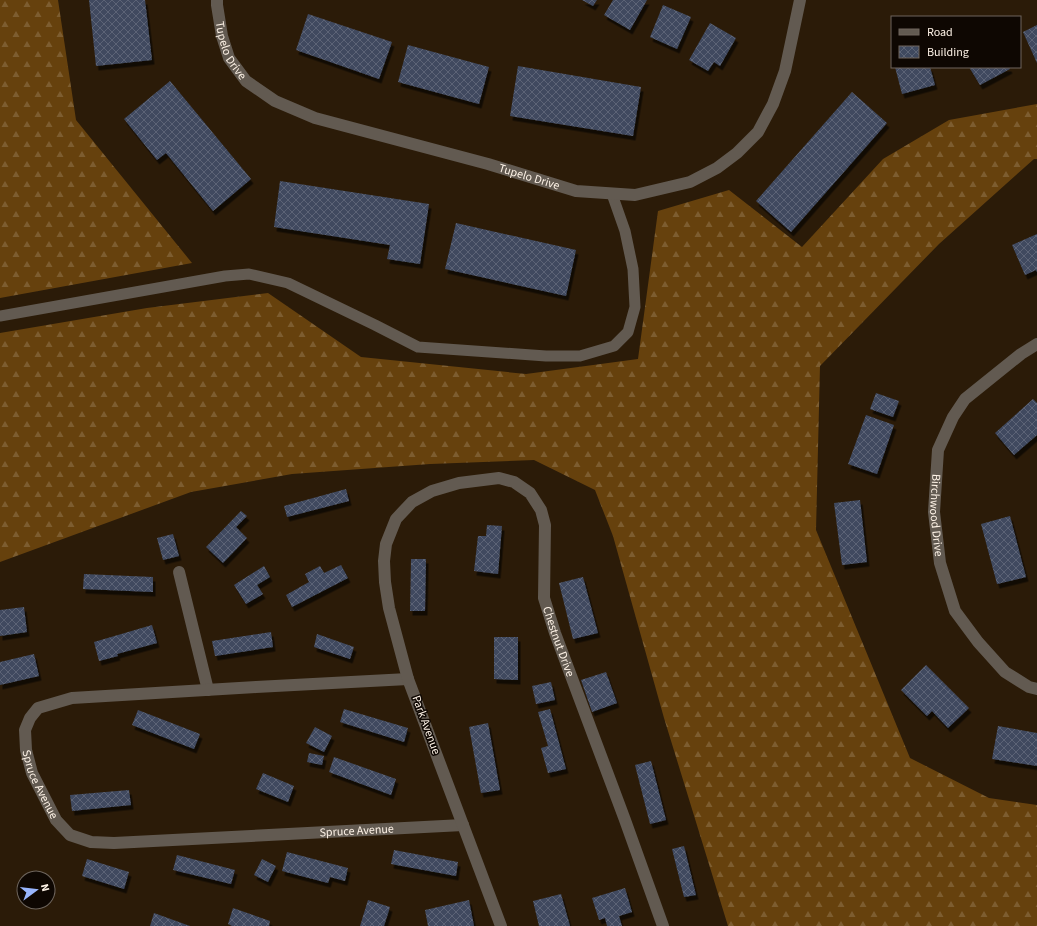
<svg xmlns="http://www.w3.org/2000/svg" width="1037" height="926" font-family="'Source Sans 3',sans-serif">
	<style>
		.forest { fill: url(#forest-firs) }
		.building { fill: url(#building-cross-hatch); filter: url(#shadow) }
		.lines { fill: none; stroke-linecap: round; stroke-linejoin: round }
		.lane { stroke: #625a51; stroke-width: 11 }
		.street { stroke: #625a51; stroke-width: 12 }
		.labels { text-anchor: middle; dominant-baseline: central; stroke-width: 3; stroke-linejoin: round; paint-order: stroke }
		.street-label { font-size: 12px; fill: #fdf2e6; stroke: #0e0702 }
	</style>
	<defs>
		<pattern id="forest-firs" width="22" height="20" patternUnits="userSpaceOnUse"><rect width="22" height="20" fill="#66410d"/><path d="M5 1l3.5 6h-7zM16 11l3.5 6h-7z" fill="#7d5d30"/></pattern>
		<pattern id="building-cross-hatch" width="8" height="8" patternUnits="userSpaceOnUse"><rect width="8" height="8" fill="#3f495f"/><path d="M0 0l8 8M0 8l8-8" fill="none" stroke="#5c6476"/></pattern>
		<filter id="shadow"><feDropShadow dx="2.5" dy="4.5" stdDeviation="0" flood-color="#0009"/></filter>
	</defs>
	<rect width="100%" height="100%" fill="#2b1b08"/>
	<g class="forest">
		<path d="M0,0H58L76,120L192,263L0,298Z"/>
		<path d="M1037,104V159H1034L939,244L820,366L816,530L910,758L989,798L1037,805V926H728L664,718L613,536L595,490L534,460L430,464L292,474L191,492L0,562V333L147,308L268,293L361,357L526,374L638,359L658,211L729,190L802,247L883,159L949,120Z"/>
	</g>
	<g class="building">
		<path d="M89,0H145L152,60L96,66Z"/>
		<path d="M582,0H597L593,6Z"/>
		<path d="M613,0H647L630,30L604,15Z"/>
		<path d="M663,5L691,17L677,49L650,37Z"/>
		<path d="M308,14L392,42L379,79L296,50Z"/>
		<path d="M710,23L736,38L720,66L714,62L708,71L689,60Z"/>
		<path d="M1037,25V63L1023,32Z"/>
		<path d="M408,45L489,67L479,104L398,82Z"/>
		<path d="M518,66L641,87L633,136L510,116Z"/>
		<path d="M895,67H930L935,85L902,94Z"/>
		<path d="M969,67H1009L1010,69L980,85Z"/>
		<path d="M170,81L251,179L213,211L166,153L157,160L124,119Z"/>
		<path d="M852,92L887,123L791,232L756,201Z"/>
		<path d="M280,181L429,204L420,264L387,259L390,245L274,227Z"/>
		<path d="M456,223L576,250L566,296L445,269Z"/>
		<path d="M1037,234V272L1036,270L1025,275L1012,245Z"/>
		<path d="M876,393L899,401L893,417L870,409Z"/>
		<path d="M1033,399L1037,403V435L1014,455L995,433Z"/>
		<path d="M866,415L894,425L877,474L848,464Z"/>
		<path d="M346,489L349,501L287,517L284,506Z"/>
		<path d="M860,500L867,562L842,565L834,503Z"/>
		<path d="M241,511L247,516L236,527L247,538L223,563L206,547Z"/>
		<path d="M1010,516L1026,577L997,584L981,524Z"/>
		<path d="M487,525L502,526L498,574L474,571L478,536H486Z"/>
		<path d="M173,534L179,556L163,560L157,538Z"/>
		<path d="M411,559H426L425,611H410Z"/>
		<path d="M341,565L348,578L292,607L286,595L309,582L305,574L320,566L324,573Z"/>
		<path d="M264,566L270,577L257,585L263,594L246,604L234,585Z"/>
		<path d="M84,574L153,577V592L83,589Z"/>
		<path d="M583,577L598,633L573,639L559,583Z"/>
		<path d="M24,607L27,632L0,636V610Z"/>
		<path d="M152,625L157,643L117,654L118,656L99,661L94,642Z"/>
		<path d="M271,632L273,647L215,656L212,641Z"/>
		<path d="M317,634L354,647L350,659L314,647Z"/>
		<path d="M494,637H518V680L494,679Z"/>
		<path d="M34,654L39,676L0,685V662Z"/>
		<path d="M926,665L969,708L948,728L932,711L927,716L901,690Z"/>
		<path d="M606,672L617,703L592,712L581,680Z"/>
		<path d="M551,682L555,700L536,704L532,686Z"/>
		<path d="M344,709L408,728L404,742L340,722Z"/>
		<path d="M550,709L566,769L548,773L541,748L548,746L538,712Z"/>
		<path d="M138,710L200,734L194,749L132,725Z"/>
		<path d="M488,723L500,790L481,793L469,727Z"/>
		<path d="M998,726L1037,733V766L992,759Z"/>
		<path d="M315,727L332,736L324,752L306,743Z"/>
		<path d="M309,753L324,756L322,765L307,762Z"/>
		<path d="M334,757L396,779L391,795L329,772Z"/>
		<path d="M651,761L666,820L650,824L635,765Z"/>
		<path d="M263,773L294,786L288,802L256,789Z"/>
		<path d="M129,790L131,805L72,811L70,795Z"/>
		<path d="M684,846L696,895L684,897L672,849Z"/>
		<path d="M394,850L458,862L456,876L391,864Z"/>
		<path d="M287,852L348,868L345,881L330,877L328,883L282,871Z"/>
		<path d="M177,855L235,870L231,884L173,870Z"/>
		<path d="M87,859L129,872L124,889L82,876Z"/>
		<path d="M262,859L276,866L268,882L254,875Z"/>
		<path d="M625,888L632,912L619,916L622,926H607L605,918L599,920L592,898Z"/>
		<path d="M561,894L570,926H539L533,901Z"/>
		<path d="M368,900L390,907L384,926H360Z"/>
		<path d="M469,900L474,926H428L425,910Z"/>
		<path d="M233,908L270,921L269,926H232L228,924Z"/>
		<path d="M154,913L190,926H150Z"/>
	</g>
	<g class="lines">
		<path class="lane" d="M0,316L225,276L249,274L288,283L375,325L418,347L546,356H580L614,346L628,332L635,307L633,269L625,231L612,194"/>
		<g class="street">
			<path id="s1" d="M217,0V5L222,36L229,58L246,81L275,101L315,118L488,164L576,191L635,195L690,182L717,168L737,153L758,132L773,104L785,71L800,0"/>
			<path id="s2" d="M1037,344L1021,354L965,399L953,417L938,450L934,512L940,563L955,611L978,642L1005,672L1029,687L1037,689"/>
			<path d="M179,572L208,690"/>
			<path id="s3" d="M408,679L256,687L72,698L38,708L30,718L25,730L26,750L32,773L56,820L70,835L91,842L114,843L463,825"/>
			<path id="s4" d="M501,926L408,679L389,608L385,582L384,561L386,544L396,519L412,502L432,491L459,483L499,478L514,482L530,493L541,510L545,525L544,598L555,633L625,820L663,926"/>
		</g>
	</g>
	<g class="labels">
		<g class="street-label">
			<text stroke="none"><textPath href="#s1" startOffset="53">Tupelo Drive</textPath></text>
			<text stroke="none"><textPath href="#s1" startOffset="389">Tupelo Drive</textPath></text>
			<text stroke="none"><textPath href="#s2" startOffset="214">Birchwood Drive</textPath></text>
			<text stroke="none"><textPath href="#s4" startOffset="733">Chestnut Drive</textPath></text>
			<text transform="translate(426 725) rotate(70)">Park Avenue</text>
			<text stroke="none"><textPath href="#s3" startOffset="455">Spruce Avenue</textPath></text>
			<text stroke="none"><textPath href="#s3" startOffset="803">Spruce Avenue</textPath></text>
		</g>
	</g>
	<rect x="891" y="16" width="130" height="52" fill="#0e0702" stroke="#6e655d"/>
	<rect x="899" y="29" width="20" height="6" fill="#625a51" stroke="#6e655d"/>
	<text x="927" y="36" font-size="12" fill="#fdf2e6">Road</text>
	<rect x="899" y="46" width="20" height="12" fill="url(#building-cross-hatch)" stroke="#6e655d"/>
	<text x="927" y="56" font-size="12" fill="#fdf2e6">Building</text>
	<g transform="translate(36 890) rotate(75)"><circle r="19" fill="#0e0702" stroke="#6e655d"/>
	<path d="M0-3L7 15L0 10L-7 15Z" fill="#98b5fd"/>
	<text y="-6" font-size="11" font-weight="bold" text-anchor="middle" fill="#fdf2e6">N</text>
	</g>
</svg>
